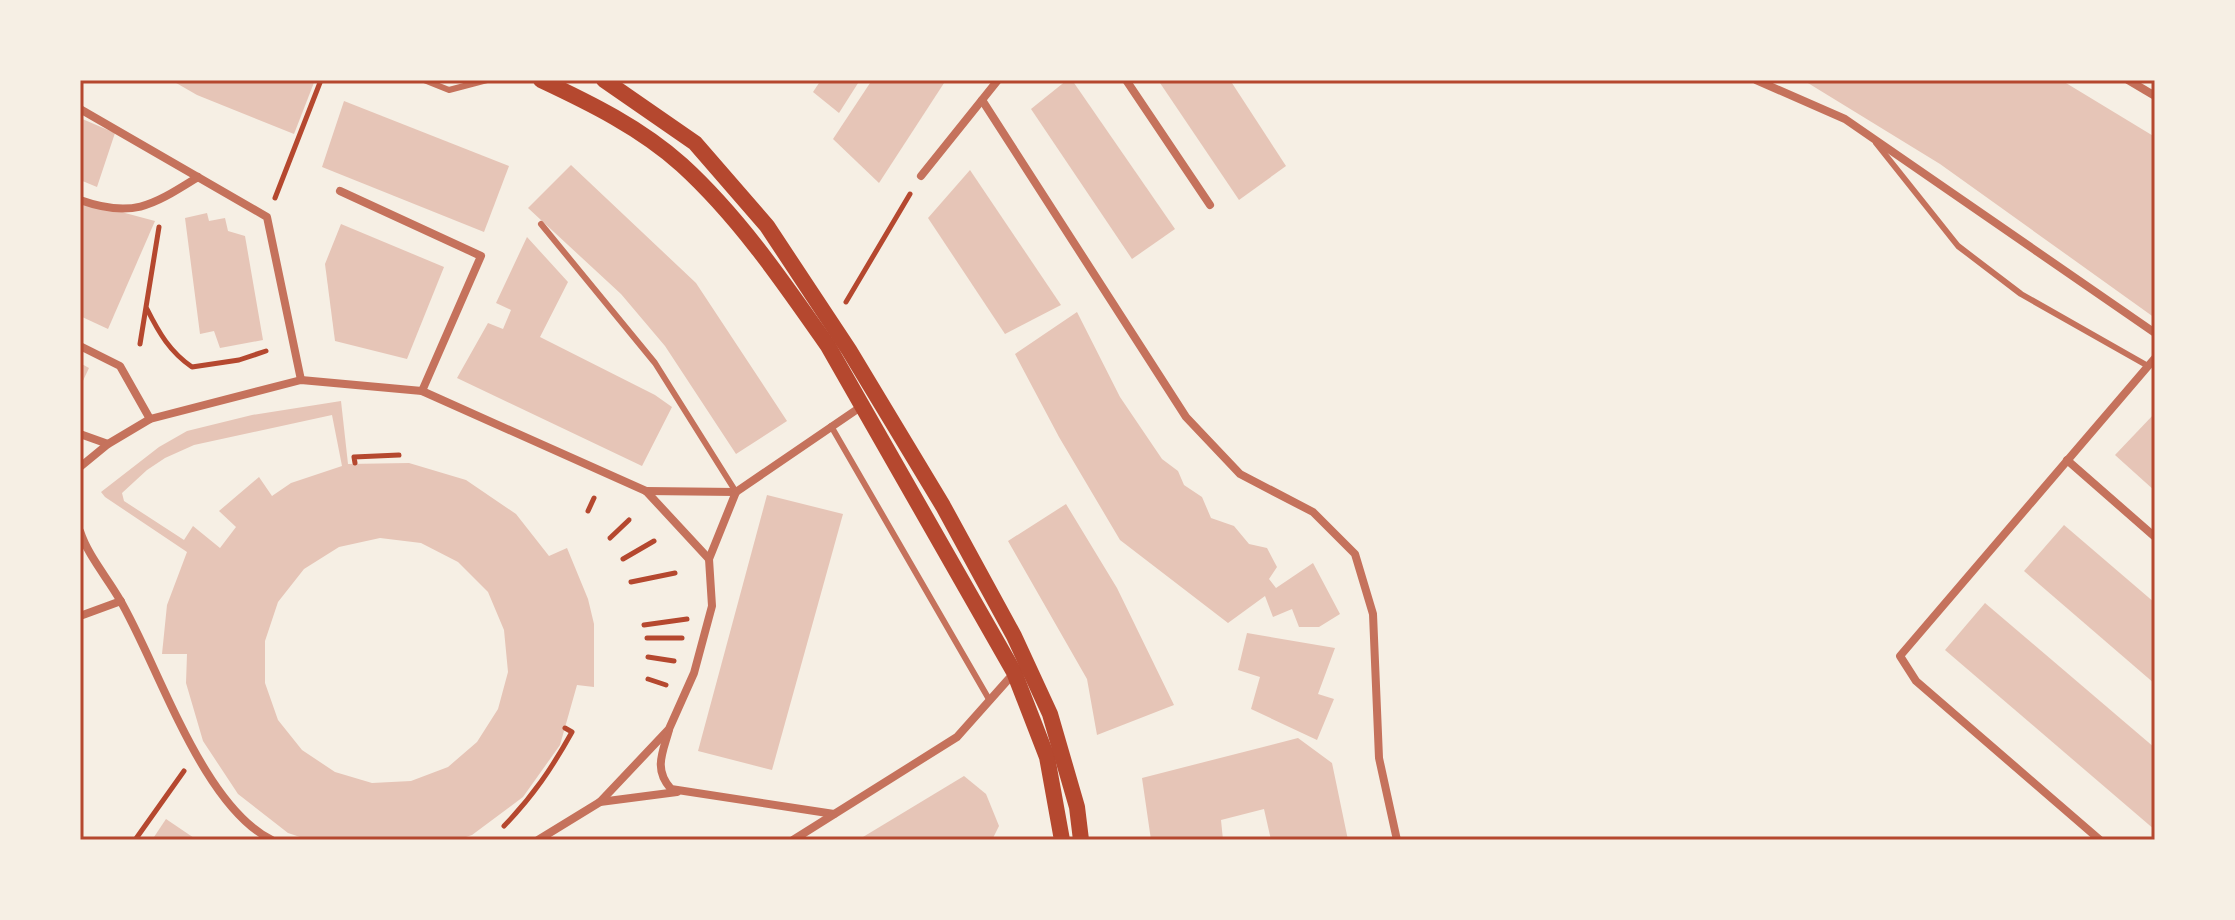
<svg xmlns="http://www.w3.org/2000/svg" width="2235" height="920" font-family="Ubuntu,sans-serif">
	<style>
		.building { fill: #e6c5b7; fill-rule: evenodd }
		.lines { fill: none; stroke-linecap: round; stroke-linejoin: round }
		.path { stroke: #b5482f; stroke-width: 5 }
		.service { stroke: #c5725c; stroke-width: 6 }
		.minor { stroke: #c5725c; stroke-width: 8 }
		.secondary { stroke: #b5482f; stroke-width: 16 }
		.neatline { fill: none; stroke: #b5482f; stroke-width: 3 }
	</style>
	<rect width="100%" height="100%" fill="#f6efe4"/>
	<g class="building">
		<path d="M171,80H315L294,134L197,95Z"/>
		<path d="M821,80H860L839,113L813,92Z"/>
		<path d="M872,80H946L879,183L833,139Z"/>
		<path d="M1067,80H1072L1175,229L1132,259L1031,109Z"/>
		<path d="M1158,80H1230L1286,166L1239,200Z"/>
		<path d="M1803,80H2061L2155,137V318L1940,164Z"/>
		<path d="M344,101L509,166L484,232L322,167Z"/>
		<path d="M80,118L115,133L97,187L80,180Z"/>
		<path d="M571,165L696,283L787,421L736,454L665,346L621,294L528,208Z"/>
		<path d="M970,170L1061,305L1005,334L928,218Z"/>
		<path d="M80,201L155,221L108,329L80,316Z"/>
		<path d="M207,213L209,221L225,218L228,231L245,236L263,340L220,348L214,331L200,334L185,218Z"/>
		<path d="M341,224L444,267L407,359L335,341L325,264Z"/>
		<path d="M527,237L568,282L540,337L655,395L672,407L642,466L457,378L488,323L503,329L511,310L496,303Z"/>
		<path d="M1077,312L1120,397L1162,459L1178,471L1184,485L1202,497L1211,518L1234,526L1249,544L1267,548L1277,567L1269,579L1276,588L1313,563L1340,614L1319,627H1299L1292,609L1273,617L1265,596L1228,623L1120,540L1059,437L1015,354Z"/>
		<path d="M80,363L89,368L80,387Z"/>
		<path d="M341,401L348,464L409,463L466,480L516,514L549,556L567,548L588,599L594,624V687L577,685L560,745L523,797L472,835L457,840H309L288,833L238,794L203,741L186,683L187,654H162L167,605L187,552L105,497L101,492L159,447L187,431L252,415ZM332,415L342,466L291,483L272,496L259,477L219,511L236,527L220,548L193,526L184,540L124,501L122,493L147,470L165,458L194,445ZM380,538L421,543L458,562L488,592L504,630L508,672L498,709L477,742L448,767L411,781L372,783L335,772L302,750L278,720L265,683V641L278,602L304,569L339,547Z"/>
		<path d="M2155,413V491L2115,455Z"/>
		<path d="M767,495L843,514L772,770L698,751Z"/>
		<path d="M1066,504L1117,588L1174,705L1097,735L1087,679L1008,541Z"/>
		<path d="M2064,525L2155,603V684L2024,571Z"/>
		<path d="M1985,603L2155,748V830L1945,650Z"/>
		<path d="M1247,633L1335,648L1318,694L1334,699L1317,740L1251,709L1260,677L1238,670Z"/>
		<path d="M1298,738L1332,763L1348,840H1271L1264,809L1221,820L1223,840H1151L1142,778Z"/>
		<path d="M964,776L986,794L999,826L992,840H858Z"/>
		<path d="M166,819L197,840H152Z"/>
	</g>
	<g class="lines">
		<g class="path">
			<path d="M275,198L321,80"/>
			<path d="M846,302L910,194"/>
			<path d="M147,309C159,333 170,352 192,367L239,360L266,351"/>
			<path d="M140,344L159,227"/>
			<path d="M355,463L354,457L399,455"/>
			<path d="M588,511L594,498"/>
			<path d="M610,538L629,520"/>
			<path d="M623,559L654,541"/>
			<path d="M631,582L675,573"/>
			<path d="M644,625L687,619"/>
			<path d="M647,638H682"/>
			<path d="M648,657L674,661"/>
			<path d="M648,679L666,685"/>
			<path d="M504,826C533,796 552,768 572,732L565,728"/>
			<path d="M135,840L184,771"/>
		</g>
		<g class="service">
			<path d="M424,80L449,90L487,80"/>
			<path d="M1876,143L1958,246L2021,294L2148,366"/>
			<path d="M541,224L655,363L736,492"/>
			<path d="M831,426L990,701"/>
		</g>
		<g class="minor">
			<path d="M1126,80L1210,205"/>
			<path d="M1756,80L1845,119L2155,333"/>
			<path d="M2128,80L2155,96"/>
			<path d="M982,100L1186,417L1240,474L1313,512L1355,554L1373,614L1379,758L1397,840"/>
			<path d="M80,109L267,217L301,380"/>
			<path d="M921,176L998,80"/>
			<path d="M340,191L481,256L422,391"/>
			<path d="M80,200C133,219 153,205 198,177"/>
			<path d="M80,346L120,366L150,419"/>
			<path d="M80,434L108,444"/>
			<path d="M2067,460L2155,537"/>
			<path d="M80,467L108,444L150,419L301,380L422,391L646,491L709,559L712,606L694,673L669,729L600,802L538,840"/>
			<path d="M646,491L736,492"/>
			<path d="M80,531C88,556 107,577 120,600C159,667 202,806 272,840"/>
			<path d="M709,559L736,492L862,406"/>
			<path d="M80,616L121,601"/>
			<path d="M669,730C663,752 653,769 671,789L834,814"/>
			<path d="M600,802L677,792"/>
			<path d="M793,840L957,737L1014,673"/>
			<path d="M2100,840L1916,681L1900,656L2155,358"/>
		</g>
		<g class="secondary">
			<path d="M541,80C590,103 641,128 682,165C739,217 784,283 828,346L1014,672L1047,757L1062,840"/>
			<path d="M604,80L695,143L767,226L849,350L943,506L1014,636L1050,714L1077,807L1081,840"/>
		</g>
	</g>
	<rect width="2235" height="920" fill="none" stroke="#f6efe4" stroke-width="164"/>
	<rect x="82" y="82" width="2071" height="756" class="neatline"/>
</svg>
